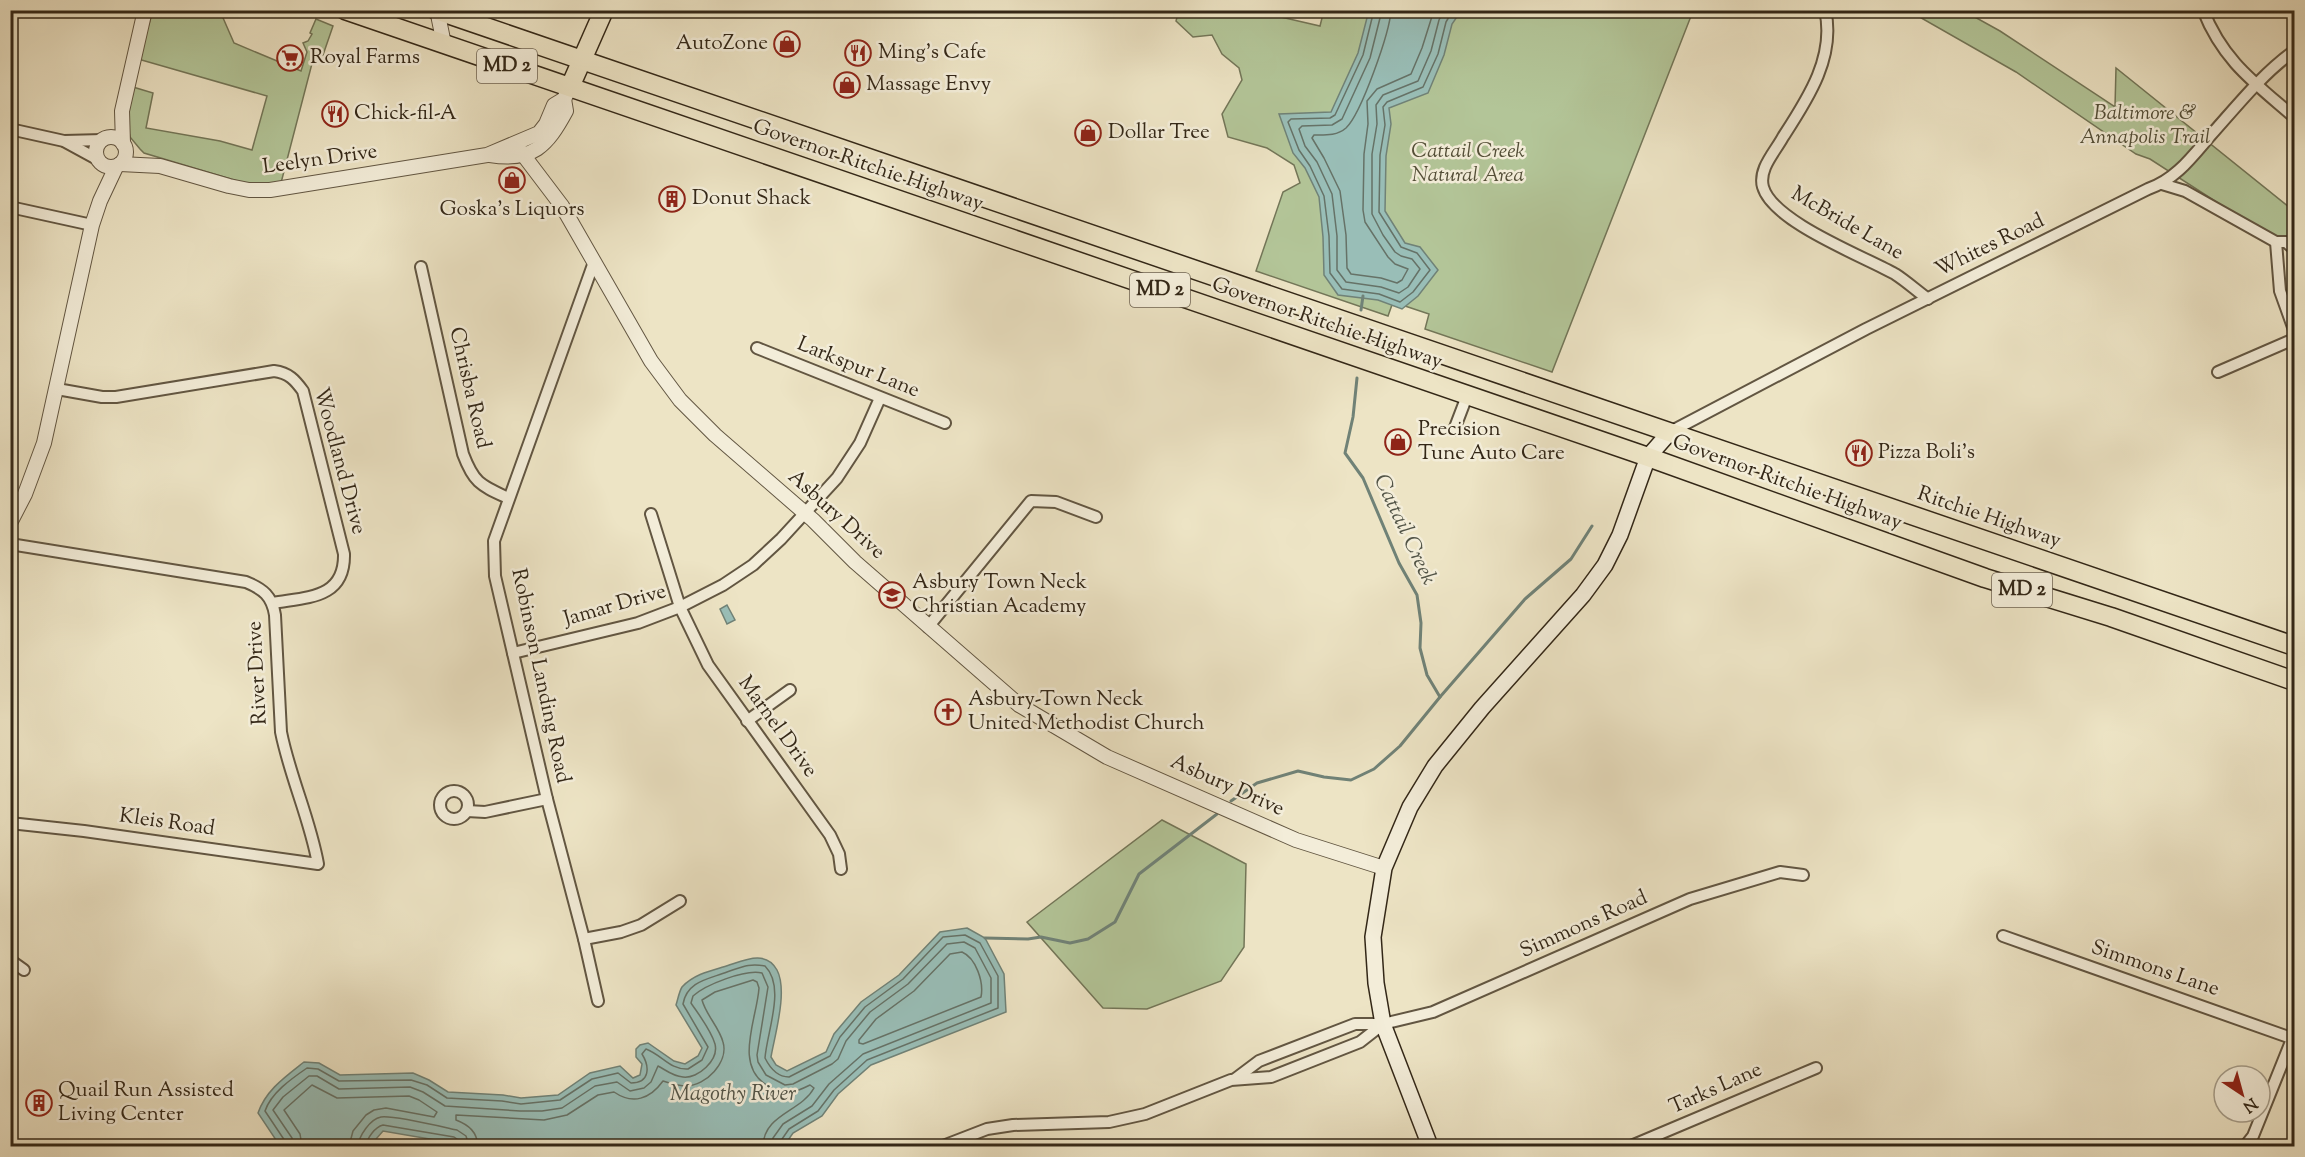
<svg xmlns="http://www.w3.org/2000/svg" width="2305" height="1157" font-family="'Sorts Mill Goudy',serif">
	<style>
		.green { fill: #b3c598; stroke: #737658; stroke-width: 1.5 }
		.water { fill: #99beb7; stroke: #708277; stroke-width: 1.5 }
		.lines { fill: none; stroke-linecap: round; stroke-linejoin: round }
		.shore { stroke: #667267; stroke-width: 1.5 }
		.stream { stroke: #708277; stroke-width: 3 }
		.minor-casing { stroke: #625642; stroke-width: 14 }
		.tertiary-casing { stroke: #625642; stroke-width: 16 }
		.secondary-casing { stroke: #332717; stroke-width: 18 }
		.primary-casing { stroke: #332717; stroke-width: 21 }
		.trunk-casing { stroke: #332717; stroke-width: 21 }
		.minor { stroke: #f3edd9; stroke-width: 10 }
		.tertiary { stroke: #f3edd9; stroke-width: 14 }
		.secondary { stroke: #f3edd9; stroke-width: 15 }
		.primary { stroke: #ede4c5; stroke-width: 18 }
		.trunk { stroke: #ede4c5; stroke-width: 18 }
		.labels { text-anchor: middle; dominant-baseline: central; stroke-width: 5; stroke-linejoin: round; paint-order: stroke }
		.shield { fill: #f3edd9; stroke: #6d6251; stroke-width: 1.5 }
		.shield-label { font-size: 20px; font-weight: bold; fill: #332717 }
		.poi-label { font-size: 21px; fill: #332717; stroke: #f3edd9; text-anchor: start }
		.park-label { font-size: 21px; font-style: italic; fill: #534e37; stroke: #f3edd9 }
		.street-label { font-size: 21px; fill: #332717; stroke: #f3edd9 }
		.water-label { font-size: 22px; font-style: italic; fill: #525447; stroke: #f3edd9 }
	</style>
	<rect width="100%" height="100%" fill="#ede4c5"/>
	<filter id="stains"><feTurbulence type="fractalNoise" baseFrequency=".00333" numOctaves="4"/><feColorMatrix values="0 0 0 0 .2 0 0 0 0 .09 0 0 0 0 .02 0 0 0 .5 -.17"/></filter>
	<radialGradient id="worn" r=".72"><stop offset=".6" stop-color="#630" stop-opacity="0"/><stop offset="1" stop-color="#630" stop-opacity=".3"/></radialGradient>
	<g class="green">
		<path d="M1179,10L1255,11L1320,26L1324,10L1693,11L1552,372L1425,329L1429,314L1393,302L1388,316L1256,271L1283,192L1300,183L1294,165L1267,148L1228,137L1222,114L1242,80L1239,68L1222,54L1212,35L1193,37L1176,21Z"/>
		<path d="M153,11H220L234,43L301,71L307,52L303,43L308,41L312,34L310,33L316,19L333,26L323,55L315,52L281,183L264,189L144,153L140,149L130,137L127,123L133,87L153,93L146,128L220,141L252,150L267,96L138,59Z"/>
		<path d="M1909,11H1964L2000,31L2115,107L2116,68L2294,211V252L2150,159L2136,154L2016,72Z"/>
		<path d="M1162,820L1246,864L1244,947L1221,981L1147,1009L1103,1008L1027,922Z"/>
	</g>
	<g class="water">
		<path d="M1369,10L1461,11L1452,24L1444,55L1428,93L1389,108L1391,124L1386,156L1385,211L1405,243L1420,247L1438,270L1418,296L1402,309L1378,300L1338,295L1324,275L1323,237L1319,197L1305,168L1293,153L1279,114L1331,112L1358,53Z"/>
		<path d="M727,605L735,620L727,624L720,609Z"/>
		<path d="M967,928L985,938L1004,974L1006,1012L871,1065L838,1094L822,1116L793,1133L784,1146H460L453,1143L383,1131L370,1146H280L258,1113C266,1090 285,1077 304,1062L319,1063L340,1075L413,1073L429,1080L448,1092L503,1095L521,1098L558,1095L590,1073L620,1066L633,1078L640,1075L642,1064L636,1057V1049L640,1045L648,1043L674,1061L685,1064L698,1056L702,1048L676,1005C678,999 679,992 682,987C693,975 709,971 723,967C741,962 765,948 777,970C788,991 775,1034 771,1057L776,1065L787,1071L826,1052L834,1034L861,1002L899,975L940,932Z"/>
	</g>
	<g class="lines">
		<g class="shore">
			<path d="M1374,10L1363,55L1335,115L1330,118L1291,119L1288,122L1299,150L1310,166L1324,196L1329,236L1330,273L1342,289L1379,294L1400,302L1413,292L1430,270L1417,253L1401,247L1379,212L1380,155L1385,125L1383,107L1387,102L1423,87L1438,54L1446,22L1453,10"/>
			<path d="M1382,10L1370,58L1342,119L1332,125L1302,126L1299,129L1305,146L1317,162L1332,194L1337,236V270L1346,282L1381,287L1399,293L1408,287L1420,269L1412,259L1401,256L1395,252L1383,235L1372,214V154L1377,124L1376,105L1383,95L1418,81L1431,51L1439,20L1444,10"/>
			<path d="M1391,10C1390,32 1361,114 1346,128C1337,136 1325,135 1314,135L1312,138L1324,158L1340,191L1346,235L1347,268L1351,274L1381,278L1397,283L1402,280L1408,269L1395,264L1388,257L1365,222L1363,210L1364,154L1368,124L1367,101L1377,89L1411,74L1422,48L1434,10"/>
			<path d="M962,952C976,958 984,982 981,997L863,1044L859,1043V1040L876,1019L914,991L950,954Z"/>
			<path d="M286,1146L285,1141L265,1111C271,1093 291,1079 307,1068L318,1069L339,1081L411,1080L427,1085L447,1098L502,1101L521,1104L560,1100L592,1079L618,1073L631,1083C650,1083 650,1067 642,1054L646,1049C662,1055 670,1070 688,1069L702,1060L708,1047L683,1004C687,981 709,979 727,972C742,967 749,963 765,966C786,987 767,1031 765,1058C770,1068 777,1077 789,1077L830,1056L840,1037L865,1007L903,979L943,937L965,935L980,943L998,976V1008L867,1060L834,1090L818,1111L789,1129L780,1142L779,1146"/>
			<path d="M293,1146L292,1138L273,1110L283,1097L309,1076H317L339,1089L410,1087L423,1092L445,1106L520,1111H542L562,1108L595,1086L617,1082L630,1091L644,1088L651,1082L658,1066C666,1070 672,1076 683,1077C698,1079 719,1060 715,1044C711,1030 699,1015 691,1003L693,996C705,985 745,969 762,973L768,987L757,1055L758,1062L766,1075L785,1085L793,1084L832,1064L838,1059L846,1041L870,1012L908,984L947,944L964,942L975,948L991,978V1003L863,1054L829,1084L812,1106L783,1124L773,1138L772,1146"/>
			<path d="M302,1146L300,1134L284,1110L312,1085L337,1098L409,1096L419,1100L437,1112L434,1117L386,1108L374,1110L366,1115L353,1131L349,1146"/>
			<path d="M358,1146C359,1136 370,1119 381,1117C393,1115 443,1127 457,1130L466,1136L469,1146"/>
			<path d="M366,1146C367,1138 375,1127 383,1125L454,1137L460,1141L461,1146"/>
			<path d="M478,1146C477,1132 469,1125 456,1120V1115L544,1120L567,1115L598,1095L614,1092C633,1105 650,1099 663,1081C670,1083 678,1086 686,1086C706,1086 729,1062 723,1042C719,1027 706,1015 702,1000L715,992L753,980L757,982L759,988C757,1019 733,1066 768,1086C784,1097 794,1093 810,1085L814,1088C801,1112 764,1114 763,1146"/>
		</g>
		<g class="stream">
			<path d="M1361,310L1363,296"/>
			<path d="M1357,378L1353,417L1345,453L1363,478L1399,563L1417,595L1421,623L1420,648L1427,675L1440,697"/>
			<path d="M1231,801L1257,783L1298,771L1324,777L1351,780L1374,769L1400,746L1440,697L1525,599L1571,559L1592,526"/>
			<path d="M985,938L1028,939L1041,937L1070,943L1088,939L1115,922L1139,874L1217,814"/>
		</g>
		<g class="minor-casing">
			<g id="minor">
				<path d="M1825,10C1836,57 1807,100 1783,137C1775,152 1758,169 1763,187C1773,222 1863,256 1895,274C1906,281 1917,291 1928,299"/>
				<path d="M2203,10C2223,61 2255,83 2294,117"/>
				<path d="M10,129L64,141L97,159"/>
				<path d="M64,141L103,140"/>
				<path d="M2162,184L2185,191L2276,242H2286L2294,249"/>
				<path d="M10,207L92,225"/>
				<path d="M2276,242L2280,291L2294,330"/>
				<path d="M594,262L494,541L495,576L547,799L584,939L598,1001"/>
				<path d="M421,267L463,454C474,483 480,485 508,498"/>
				<path d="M757,348L945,423"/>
				<path d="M2218,372L2294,339"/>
				<path d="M57,389L102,397H116L274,371C289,373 295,380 303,391L344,554C345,599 307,597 273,603"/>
				<path d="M1454,430L1467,396"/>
				<path d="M1670,432L1866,329L2148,189C2175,180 2192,157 2210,136C2237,106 2262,74 2294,51"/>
				<path d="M651,514L680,607L708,665L830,835L839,854L841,869"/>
				<path d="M10,544L246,582C263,589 272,596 275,615L281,732C290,777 310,819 318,864L84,831L10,823"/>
				<path d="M928,627L1031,501L1056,502L1096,517"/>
				<path d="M513,653L638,623L680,607L723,585L753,565L781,539L837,478L860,443L880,398"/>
				<path d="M747,721L790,690"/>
				<circle cx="454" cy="805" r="14"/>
				<path d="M467,811L485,812L547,799"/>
				<path d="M2003,936L2294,1039"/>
				<path d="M584,939L621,932L641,925L680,901"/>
				<path d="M10,960L24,970"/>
				<path d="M1235,1079L1259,1061L1355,1024H1383L1433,1012L1690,899L1780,872L1803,875"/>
				<path d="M943,1146L987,1129L1013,1125L1109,1122L1145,1114L1231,1080L1271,1077L1360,1042L1383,1024"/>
				<path d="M1631,1146L1816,1068"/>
				<path d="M2245,1146L2253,1136L2292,1039"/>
			</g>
		</g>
		<g class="tertiary-casing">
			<g id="tertiary">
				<path d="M437,10L444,44"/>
				<circle cx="111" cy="152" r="15"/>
				<path d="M123,144L122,111L145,10"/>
				<path d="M515,144L562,206L651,361L680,400L715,435L813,520L855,562L1019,705L1107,757L1296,840L1384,868"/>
				<path d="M490,155C533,162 547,146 566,111L564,99"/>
				<path d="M120,164L160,166L229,186L249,190H270L487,155L539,133L546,124L554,105L564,99L570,87"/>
				<path d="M10,523L25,494L44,443L92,225L100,201L116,167"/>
			</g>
		</g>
		<g class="secondary-casing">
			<path id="secondary" d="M1430,1146L1383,1024L1376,983L1373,937L1384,868L1410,807L1435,766L1482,708L1583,595L1605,565L1620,535L1648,457L1670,432"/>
		</g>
		<g class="primary-casing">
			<path id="primary" d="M570,87L604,10"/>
		</g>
		<g class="trunk-casing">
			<g id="trunk">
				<path d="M345,10L1648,457L1985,578L2111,617L2294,681"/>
				<path d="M436,10L2294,646"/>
			</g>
		</g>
		<use href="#minor" class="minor"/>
		<use href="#tertiary" class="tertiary"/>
		<use href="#secondary" class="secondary"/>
		<use href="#primary" class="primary"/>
		<use href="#trunk" class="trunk"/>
	</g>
	<defs>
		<g id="shop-ring" transform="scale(1.35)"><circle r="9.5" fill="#f3edd9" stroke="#8f2418" stroke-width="1.5"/><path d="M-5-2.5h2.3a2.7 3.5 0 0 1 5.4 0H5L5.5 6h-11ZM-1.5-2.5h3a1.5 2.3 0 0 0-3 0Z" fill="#8f2418"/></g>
		<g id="restaurant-ring" transform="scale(1.35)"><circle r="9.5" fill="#f3edd9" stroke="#8f2418" stroke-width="1.5"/><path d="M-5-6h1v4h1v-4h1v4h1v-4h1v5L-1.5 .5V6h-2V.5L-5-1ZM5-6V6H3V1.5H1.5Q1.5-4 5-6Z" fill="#8f2418"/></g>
		<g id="supermarket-ring" transform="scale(1.35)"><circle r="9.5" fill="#f3edd9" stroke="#8f2418" stroke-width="1.5"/><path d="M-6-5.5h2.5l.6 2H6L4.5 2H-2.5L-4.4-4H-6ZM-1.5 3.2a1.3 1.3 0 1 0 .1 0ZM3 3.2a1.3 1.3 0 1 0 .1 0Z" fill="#8f2418"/></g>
		<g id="building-ring" transform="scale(1.35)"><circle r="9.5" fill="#f3edd9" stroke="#8f2418" stroke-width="1.5"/><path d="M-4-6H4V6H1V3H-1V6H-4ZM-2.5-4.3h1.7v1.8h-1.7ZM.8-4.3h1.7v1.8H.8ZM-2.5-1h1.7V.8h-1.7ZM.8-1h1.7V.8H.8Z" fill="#8f2418"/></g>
		<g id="school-ring" transform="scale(1.35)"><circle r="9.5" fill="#f3edd9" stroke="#8f2418" stroke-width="1.5"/><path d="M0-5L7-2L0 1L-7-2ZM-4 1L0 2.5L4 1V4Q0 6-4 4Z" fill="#8f2418"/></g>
		<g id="church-ring" transform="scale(1.35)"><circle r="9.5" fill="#f3edd9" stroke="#8f2418" stroke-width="1.5"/><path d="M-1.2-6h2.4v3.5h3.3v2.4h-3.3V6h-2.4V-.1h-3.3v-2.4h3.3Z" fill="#8f2418"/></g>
	</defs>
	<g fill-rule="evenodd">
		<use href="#shop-ring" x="787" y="44"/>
		<use href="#restaurant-ring" x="858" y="53"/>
		<use href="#supermarket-ring" x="290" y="58"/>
		<use href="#shop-ring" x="847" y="85"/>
		<use href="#restaurant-ring" x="335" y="114"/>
		<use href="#shop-ring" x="1088" y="133"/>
		<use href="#shop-ring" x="512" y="180"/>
		<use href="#building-ring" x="672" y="199"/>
		<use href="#shop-ring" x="1398" y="442"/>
		<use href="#restaurant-ring" x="1859" y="453"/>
		<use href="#school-ring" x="892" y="595"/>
		<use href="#church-ring" x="948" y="712"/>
		<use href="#building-ring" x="39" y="1103"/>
	</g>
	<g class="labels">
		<g class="shield">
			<rect x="477" y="49" width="60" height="34" rx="4.5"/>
			<rect x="1130" y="273" width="60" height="34" rx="4.5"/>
			<rect x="1992" y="573" width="60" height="34" rx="4.5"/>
		</g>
		<g class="shield-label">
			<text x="507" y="66">MD 2</text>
			<text x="1160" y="290">MD 2</text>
			<text x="2022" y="590">MD 2</text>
		</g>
		<g class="poi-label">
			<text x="768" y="44" text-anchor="end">AutoZone</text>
			<text x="878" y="53">Ming's Cafe</text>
			<text x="310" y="58">Royal Farms</text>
			<text x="866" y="85">Massage Envy</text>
			<text x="354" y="114">Chick-fil-A</text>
			<text x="1108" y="133">Dollar Tree</text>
			<text x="692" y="199">Donut Shack</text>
			<text x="512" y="210" text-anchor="middle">Goska's Liquors</text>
			<text x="1418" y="430">Precision<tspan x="1418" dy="24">Tune Auto Care</tspan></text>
			<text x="1878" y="453">Pizza Boli's</text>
			<text x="912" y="583">Asbury Town Neck<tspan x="912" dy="24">Christian Academy</tspan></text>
			<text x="968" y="700">Asbury-Town Neck<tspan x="968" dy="24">United Methodist Church</tspan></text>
			<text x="58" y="1091">Quail Run Assisted<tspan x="58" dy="24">Living Center</tspan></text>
		</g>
		<g class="park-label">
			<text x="2145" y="114">Baltimore &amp;<tspan x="2145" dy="24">Annapolis Trail</tspan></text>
			<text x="1468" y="152">Cattail Creek<tspan x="1468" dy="24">Natural Area</tspan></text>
		</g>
		<g class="street-label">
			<text transform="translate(320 160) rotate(-8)">Leelyn Drive</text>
			<text transform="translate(868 166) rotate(19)">Governor Ritchie Highway</text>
			<text transform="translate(1847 224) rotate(30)">McBride Lane</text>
			<text transform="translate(1990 246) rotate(-26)">Whites Road</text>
			<text transform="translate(1327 324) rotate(19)">Governor Ritchie Highway</text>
			<text transform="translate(858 368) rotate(22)">Larkspur Lane</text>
			<text transform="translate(469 388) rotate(77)">Chrisba Road</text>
			<text transform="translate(339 461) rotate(75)">Woodland Drive</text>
			<text transform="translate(1787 483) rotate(20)">Governor Ritchie Highway</text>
			<text transform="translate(836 515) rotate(42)">Asbury Drive</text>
			<text transform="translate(1989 518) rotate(19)">Ritchie Highway</text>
			<text transform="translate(615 606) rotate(-16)">Jamar Drive</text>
			<text transform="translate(258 673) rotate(-93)">River Drive</text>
			<text transform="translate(540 676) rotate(78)">Robinson Landing Road</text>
			<text transform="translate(777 727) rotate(54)">Marnel Drive</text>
			<text transform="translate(1227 786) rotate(24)">Asbury Drive</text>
			<text transform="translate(167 823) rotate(8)">Kleis Road</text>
			<text transform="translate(1584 925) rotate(-24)">Simmons Road</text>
			<text transform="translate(2155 969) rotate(19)">Simmons Lane</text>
			<text transform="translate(1716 1089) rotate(-24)">Tarks Lane</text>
		</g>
		<g class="water-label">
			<text transform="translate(1404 530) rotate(65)">Cattail Creek</text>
			<text x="733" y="1095">Magothy River</text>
		</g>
	</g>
	<rect width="2305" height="1157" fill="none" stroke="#ede4c5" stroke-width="36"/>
	<rect x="12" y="12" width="2281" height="1133" fill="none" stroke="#332717" stroke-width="3"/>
	<rect x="18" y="18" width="2269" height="1121" fill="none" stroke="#332717" stroke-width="1.5"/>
	<g transform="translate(2242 1094) rotate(144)"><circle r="28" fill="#f3edd9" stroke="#a69e8b" stroke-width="1.5"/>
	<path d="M0-4.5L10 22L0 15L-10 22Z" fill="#8f2418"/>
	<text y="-9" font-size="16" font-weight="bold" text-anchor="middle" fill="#332717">N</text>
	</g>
	<rect width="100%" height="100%" filter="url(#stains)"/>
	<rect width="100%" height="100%" fill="url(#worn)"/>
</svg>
